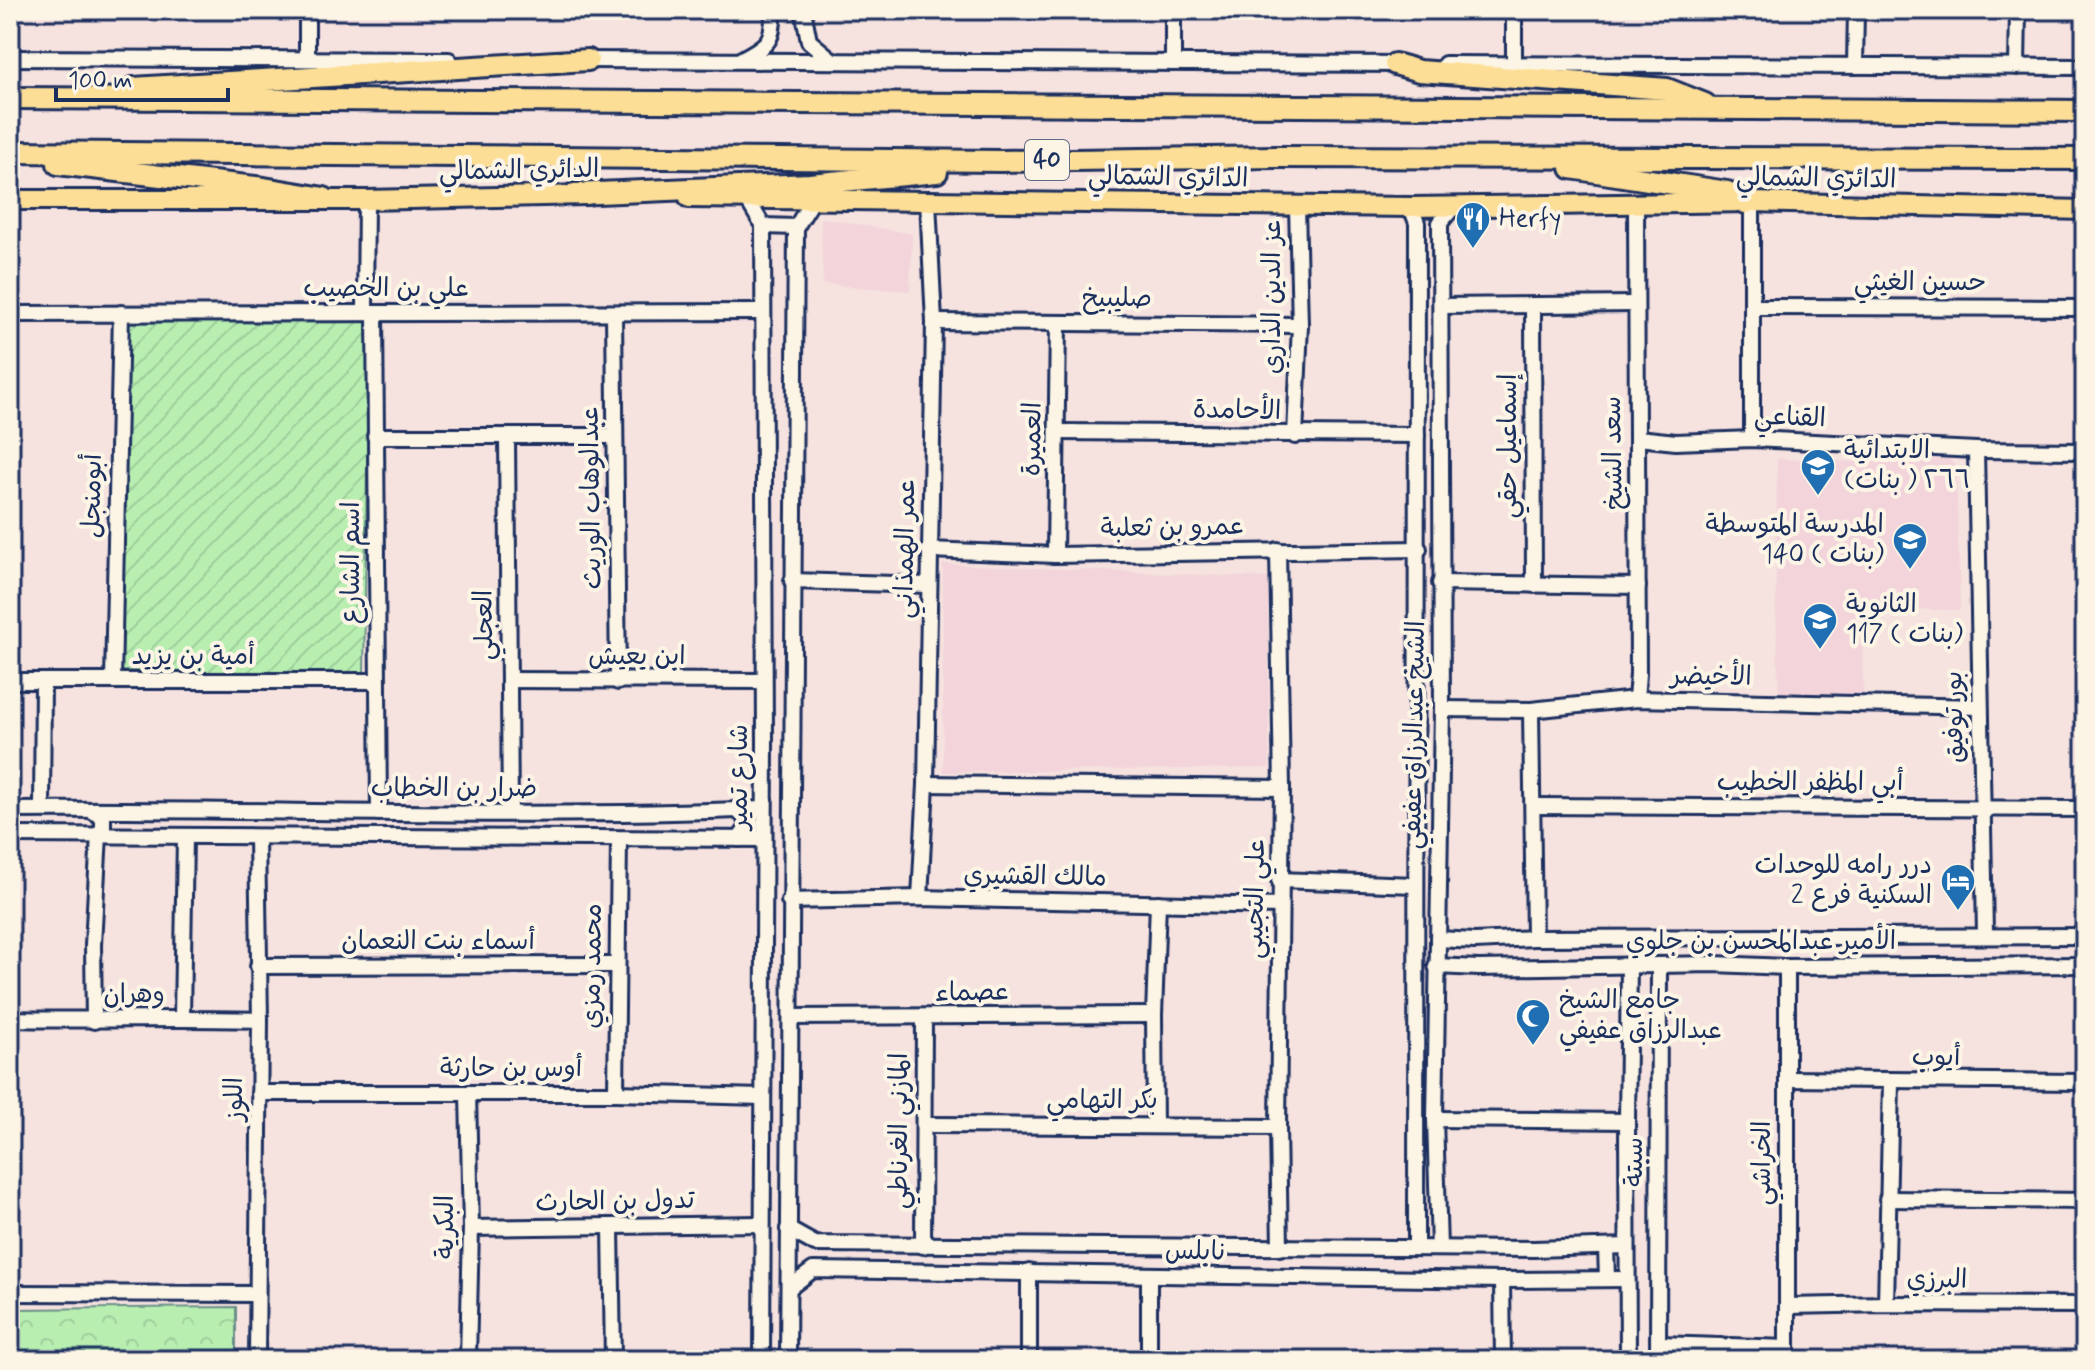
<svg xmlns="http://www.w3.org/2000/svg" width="2095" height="1370" font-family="Mynerve,'Playpen Sans Arabic',sans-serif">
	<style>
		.built { fill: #f2d4da }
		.park { fill: url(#park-crowns); stroke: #6a8f88; stroke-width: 2 }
		.garden { fill: url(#garden-furrows); stroke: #6a8f88; stroke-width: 2 }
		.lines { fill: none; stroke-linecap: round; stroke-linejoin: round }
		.minor-casing { stroke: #1b2f5e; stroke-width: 20 }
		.major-casing { stroke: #1b2f5e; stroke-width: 24 }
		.highway-casing { stroke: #1b2f5e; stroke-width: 26 }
		.minor { stroke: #fcf5e5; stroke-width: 14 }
		.major { stroke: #fdde96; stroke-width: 18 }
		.highway { stroke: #fdde96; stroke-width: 20 }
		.labels { text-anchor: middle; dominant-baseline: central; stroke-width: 8; stroke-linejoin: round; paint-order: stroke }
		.shield { fill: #fcf5e5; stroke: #5e6a86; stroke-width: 2 }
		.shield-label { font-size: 24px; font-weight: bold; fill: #1b2f5e }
		.street-label { font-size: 26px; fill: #1b2f5e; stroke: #fcf5e5 }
		.poi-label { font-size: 26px; fill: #1b2f5e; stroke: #fcf5e5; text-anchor: start }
	</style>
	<defs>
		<pattern id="park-crowns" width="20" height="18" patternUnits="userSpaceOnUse" patternTransform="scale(2)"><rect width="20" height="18" fill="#b8efb1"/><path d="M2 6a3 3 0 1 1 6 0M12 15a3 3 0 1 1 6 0" fill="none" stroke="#9ecd9b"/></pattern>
		<pattern id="garden-furrows" width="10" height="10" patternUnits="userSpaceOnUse" patternTransform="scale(2)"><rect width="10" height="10" fill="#b8efb1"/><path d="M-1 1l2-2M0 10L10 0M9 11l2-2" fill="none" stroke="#9ecd9b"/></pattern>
	</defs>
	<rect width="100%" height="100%" fill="#f6e2df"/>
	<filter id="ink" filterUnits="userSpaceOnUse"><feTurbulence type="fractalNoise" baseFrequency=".0125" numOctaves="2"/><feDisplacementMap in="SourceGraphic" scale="16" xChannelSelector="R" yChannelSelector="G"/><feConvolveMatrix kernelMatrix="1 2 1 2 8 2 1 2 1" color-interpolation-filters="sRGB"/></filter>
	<g filter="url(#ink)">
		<g class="built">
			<path d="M821,218L912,234L910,291L823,284Z"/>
			<path d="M1777,459L1859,462L1949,459L1956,467L1960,610L1862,608L1863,695L1779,693L1776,609Z"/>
			<path d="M943,564L1268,578L1269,768L943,772Z"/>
		</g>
		<path class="park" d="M236,1307V1360H10V1309Z"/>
		<path class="garden" d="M126,317L369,322L364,675L122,671Z"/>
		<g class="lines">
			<g class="minor-casing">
				<g id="minor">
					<path d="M307,10V59"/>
					<path d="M803,10L809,41L833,61"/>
					<path d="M1514,10V64"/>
					<path d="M10,58L449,60"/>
					<path d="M581,60L1405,64"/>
					<path d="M740,60C767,45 774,43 773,10"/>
					<path d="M1173,63V10"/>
					<path d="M1445,64L2085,67"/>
					<path d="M1855,66L1856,10"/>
					<path d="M2017,67L2018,10"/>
					<path d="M747,199L763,226L765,741L762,1360"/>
					<path d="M1636,205L1638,674L1636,699"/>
					<path d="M1411,207L1417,223L1416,1247"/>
					<path d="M763,226L796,227"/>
					<path d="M1441,306L1635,304"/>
					<path d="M1533,307L1534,585"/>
					<path d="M1754,307L2085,308"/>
					<path d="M365,312L366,200"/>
					<path d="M375,313L379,813"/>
					<path d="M614,313L618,682"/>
					<path d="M10,314L762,312"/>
					<path d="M934,322L1300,325"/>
					<path d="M1057,432L1417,435"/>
					<path d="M375,436H615"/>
					<path d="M507,436L510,813"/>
					<path d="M1295,436L1300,325L1297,206"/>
					<path d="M1638,438L1676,442L1752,439L1976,450L2085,451"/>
					<path d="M1752,439V202"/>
					<path d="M1976,450L1985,934"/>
					<path d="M929,550L1055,555L1419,549"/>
					<path d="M1278,550L1282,788L1278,1127L1280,1248"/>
					<path d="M1055,555L1058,323"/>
					<path d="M792,581L929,585"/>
					<path d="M1440,583L1638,586"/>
					<path d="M113,680L121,313"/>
					<path d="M509,680L764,681"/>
					<path d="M10,681H376"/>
					<path d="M1442,709L1531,710L1636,699L1979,707"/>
					<path d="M1531,710L1534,938"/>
					<path d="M926,784L1282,788"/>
					<path d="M1534,806L2085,809"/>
					<path d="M42,809L43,681"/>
					<path d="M10,810C261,808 513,820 764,809"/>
					<path d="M91,810L103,818V828L99,834L93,945L94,1021"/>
					<path d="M737,810L751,823L739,839"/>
					<path d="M10,835L764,839"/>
					<path d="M1279,880L1415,885"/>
					<path d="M920,898L926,784L934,322L928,201"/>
					<path d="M789,901L920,898L1279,906"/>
					<path d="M1438,939L1475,941L1534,938L2085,936"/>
					<path d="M258,966L617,965"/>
					<path d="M1436,966L1479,968L1714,964L1787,967L2085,965"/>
					<path d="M1787,967V1360"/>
					<path d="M182,1017L185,837"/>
					<path d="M791,1017L1154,1015"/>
					<path d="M10,1019C93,1021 176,1017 260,1020"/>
					<path d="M1787,1079L2085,1082"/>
					<path d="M259,1093H616L762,1097"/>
					<path d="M616,1093L619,840"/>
					<path d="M1435,1119L1627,1121"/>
					<path d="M926,1125L1278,1127"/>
					<path d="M1155,1125L1154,1015L1158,903"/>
					<path d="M1887,1199L2085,1201"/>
					<path d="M611,1227L613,1360"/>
					<path d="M471,1228L761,1224"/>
					<path d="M788,1229L815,1244L1534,1249L1627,1246"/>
					<path d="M923,1246L924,1017"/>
					<path d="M1606,1247L1607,1278"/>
					<path d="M1439,1248L1435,1119L1442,709L1440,223L1454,206"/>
					<path d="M1029,1272V1360"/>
					<path d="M1502,1280L1503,1360"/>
					<path d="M789,1288L813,1270L1502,1280L1627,1279"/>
					<path d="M10,1293L257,1294"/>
					<path d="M1886,1304L1891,1082"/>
					<path d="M1788,1306L1886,1304L2085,1305"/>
					<path d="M1659,1344L1721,1346"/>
					<path d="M1730,1346L1787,1348"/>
					<path d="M257,1360L260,1020L257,838"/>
					<path d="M468,1360L471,1228L468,1093"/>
					<path d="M788,1360L796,227L813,200"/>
					<path d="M1149,1360V1275"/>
					<path d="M1628,1360L1627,1121L1629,965"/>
					<path d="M1658,1360L1659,965"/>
				</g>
			</g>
			<g class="major-casing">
				<g id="major">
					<path d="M689,198L1411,207L1752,202L2085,210"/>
					<path d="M10,200H366L587,195"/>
				</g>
			</g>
			<g class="highway-casing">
				<g id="highway">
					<path d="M1395,64L1419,71L1667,89L1705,104"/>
					<path d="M133,88L588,60"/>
					<path d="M10,98L2085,111"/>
					<path d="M10,152L1001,161L1276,157L2085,159"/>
					<path d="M58,164L264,188L324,198"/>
					<path d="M1571,168L1727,192L1746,203"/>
					<path d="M574,194L810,184L937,172"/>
				</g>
			</g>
			<use href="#minor" class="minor"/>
			<use href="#major" class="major"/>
			<use href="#highway" class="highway"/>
		</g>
	</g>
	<defs>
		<g id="restaurant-pin" transform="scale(1.8)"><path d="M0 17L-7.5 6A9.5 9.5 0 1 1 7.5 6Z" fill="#1f6fb2" stroke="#fcf5e5"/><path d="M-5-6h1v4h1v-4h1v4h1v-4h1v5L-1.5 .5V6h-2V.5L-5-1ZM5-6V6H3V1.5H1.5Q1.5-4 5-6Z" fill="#fff"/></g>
		<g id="school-pin" transform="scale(1.8)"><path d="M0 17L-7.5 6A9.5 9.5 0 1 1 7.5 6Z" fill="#1f6fb2" stroke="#fcf5e5"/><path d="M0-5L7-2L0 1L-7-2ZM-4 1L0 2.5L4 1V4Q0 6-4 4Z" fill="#fff"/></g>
		<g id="hotel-pin" transform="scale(1.8)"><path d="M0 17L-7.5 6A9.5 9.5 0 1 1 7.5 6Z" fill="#1f6fb2" stroke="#fcf5e5"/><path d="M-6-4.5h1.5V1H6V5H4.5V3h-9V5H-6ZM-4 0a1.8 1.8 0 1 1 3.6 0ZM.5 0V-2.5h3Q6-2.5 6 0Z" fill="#fff"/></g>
		<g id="mosque-pin" transform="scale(1.8)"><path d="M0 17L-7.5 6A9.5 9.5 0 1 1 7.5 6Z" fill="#1f6fb2" stroke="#fcf5e5"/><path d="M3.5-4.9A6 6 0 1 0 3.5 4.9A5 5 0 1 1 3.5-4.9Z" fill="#fff"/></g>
	</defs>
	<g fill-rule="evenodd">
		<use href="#restaurant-pin" x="1473" y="219"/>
		<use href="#school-pin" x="1818" y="466"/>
		<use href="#school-pin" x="1910" y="540"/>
		<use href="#school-pin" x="1820" y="620"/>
		<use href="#hotel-pin" x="1958" y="881"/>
		<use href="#mosque-pin" x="1533" y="1016"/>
	</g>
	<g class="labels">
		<rect class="shield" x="1025" y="140" width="44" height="40" rx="6"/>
		<g class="shield-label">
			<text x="1047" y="160">40</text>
		</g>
		<g class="street-label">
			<text transform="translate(519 171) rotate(-1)">الدائري الشمالي</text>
			<text transform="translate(1168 178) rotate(1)">الدائري الشمالي</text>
			<text transform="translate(1816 179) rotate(1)">الدائري الشمالي</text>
			<text x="1920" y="283">حسين الغيثي</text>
			<text x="386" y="289">علي بن الخصيب</text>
			<text transform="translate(1273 297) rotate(-90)">عز الدين الذاري</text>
			<text x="1117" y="299">صليبيخ</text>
			<text transform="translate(1237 411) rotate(1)">الأحامدة</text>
			<text transform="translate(1790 418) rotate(2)">القناعي</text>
			<text transform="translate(1033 439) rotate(-89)">العميرة</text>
			<text transform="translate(1509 446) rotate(-90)">إسماعيل حقي</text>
			<text transform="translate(1614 453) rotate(-91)">سعد الشيخ</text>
			<text transform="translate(93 496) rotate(-89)">أبومنجل</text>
			<text transform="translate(592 498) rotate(-91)">عبدالوهاب الوريث</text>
			<text transform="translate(1173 528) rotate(-1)">عمرو بن ثعلبة</text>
			<text transform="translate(906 549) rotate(-89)">عمر الهمذاني</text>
			<text transform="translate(352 563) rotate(-90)">اسم الشارع</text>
			<text transform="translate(485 625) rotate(-91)">العجلي</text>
			<text x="193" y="657">أمية بن يزيد</text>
			<text x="637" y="657">ابن يعيش</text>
			<text transform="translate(1711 677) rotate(1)">الأخيضر</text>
			<text transform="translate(1955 717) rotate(-91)">بور توفيق</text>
			<text transform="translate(1415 735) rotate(-89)">الشيخ عبدالرزاق عفيفي</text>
			<text transform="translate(740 777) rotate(-90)">شارع تمير</text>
			<text x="1810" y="783">أبي المظفر الخطيب</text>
			<text x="454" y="789">ضرار بن الخطاب</text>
			<text transform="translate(1035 877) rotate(1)">مالك القشيري</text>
			<text transform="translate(1256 899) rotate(-89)">علي التجيبي</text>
			<text x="438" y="942">أسماء بنت النعمان</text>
			<text x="1761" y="942">الأمير عبدالمحسن بن جلوي</text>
			<text transform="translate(593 966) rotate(-89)">محمد رمزي</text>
			<text transform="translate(972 993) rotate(-1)">عصماء</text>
			<text transform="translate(134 995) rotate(-2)">وهران</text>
			<text x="1936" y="1058">أيوب</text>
			<text x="511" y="1069">أوس بن حارثة</text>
			<text transform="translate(235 1099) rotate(-90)">اللوز</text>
			<text x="1102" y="1101">بكر التهامي</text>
			<text transform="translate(900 1131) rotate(-90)">المازني الغرناطي</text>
			<text transform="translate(1635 1162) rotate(-90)">سبتة</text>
			<text transform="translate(1763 1163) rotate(-90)">الخراشي</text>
			<text transform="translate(615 1202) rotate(-1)">تدول بن الحارث</text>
			<text transform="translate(446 1227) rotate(-90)">البكرية</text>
			<text transform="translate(1195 1252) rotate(1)">نابلس</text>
			<text transform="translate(1937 1280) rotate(1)">البرزي</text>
		</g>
		<g class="poi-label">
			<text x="1499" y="219">Herfy</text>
			<text x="1844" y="451">الابتدائية<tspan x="1844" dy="30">٢٦٦ ( بنات)</tspan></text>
			<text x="1884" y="525" text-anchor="end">المدرسة المتوسطة<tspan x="1884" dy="30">140 ( بنات)</tspan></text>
			<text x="1846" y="605">الثانوية<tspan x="1846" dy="30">117 ( بنات)</tspan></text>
			<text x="1932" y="866" text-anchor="end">درر رامه للوحدات<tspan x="1932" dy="30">السكنية فرع 2</tspan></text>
			<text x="1559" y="1001">جامع الشيخ<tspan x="1559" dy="30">عبدالرزاق عفيفي</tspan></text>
		</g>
	</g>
	<rect width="2095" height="1370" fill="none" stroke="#fcf5e5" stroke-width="40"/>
	<rect x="20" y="20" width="2055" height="1330" fill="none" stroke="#1b2f5e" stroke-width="3" filter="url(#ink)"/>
	<path d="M56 88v12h172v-12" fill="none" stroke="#1b2f5e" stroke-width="4"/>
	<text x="68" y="88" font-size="24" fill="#1b2f5e" stroke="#fcf5e5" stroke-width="6" paint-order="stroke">100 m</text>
</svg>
